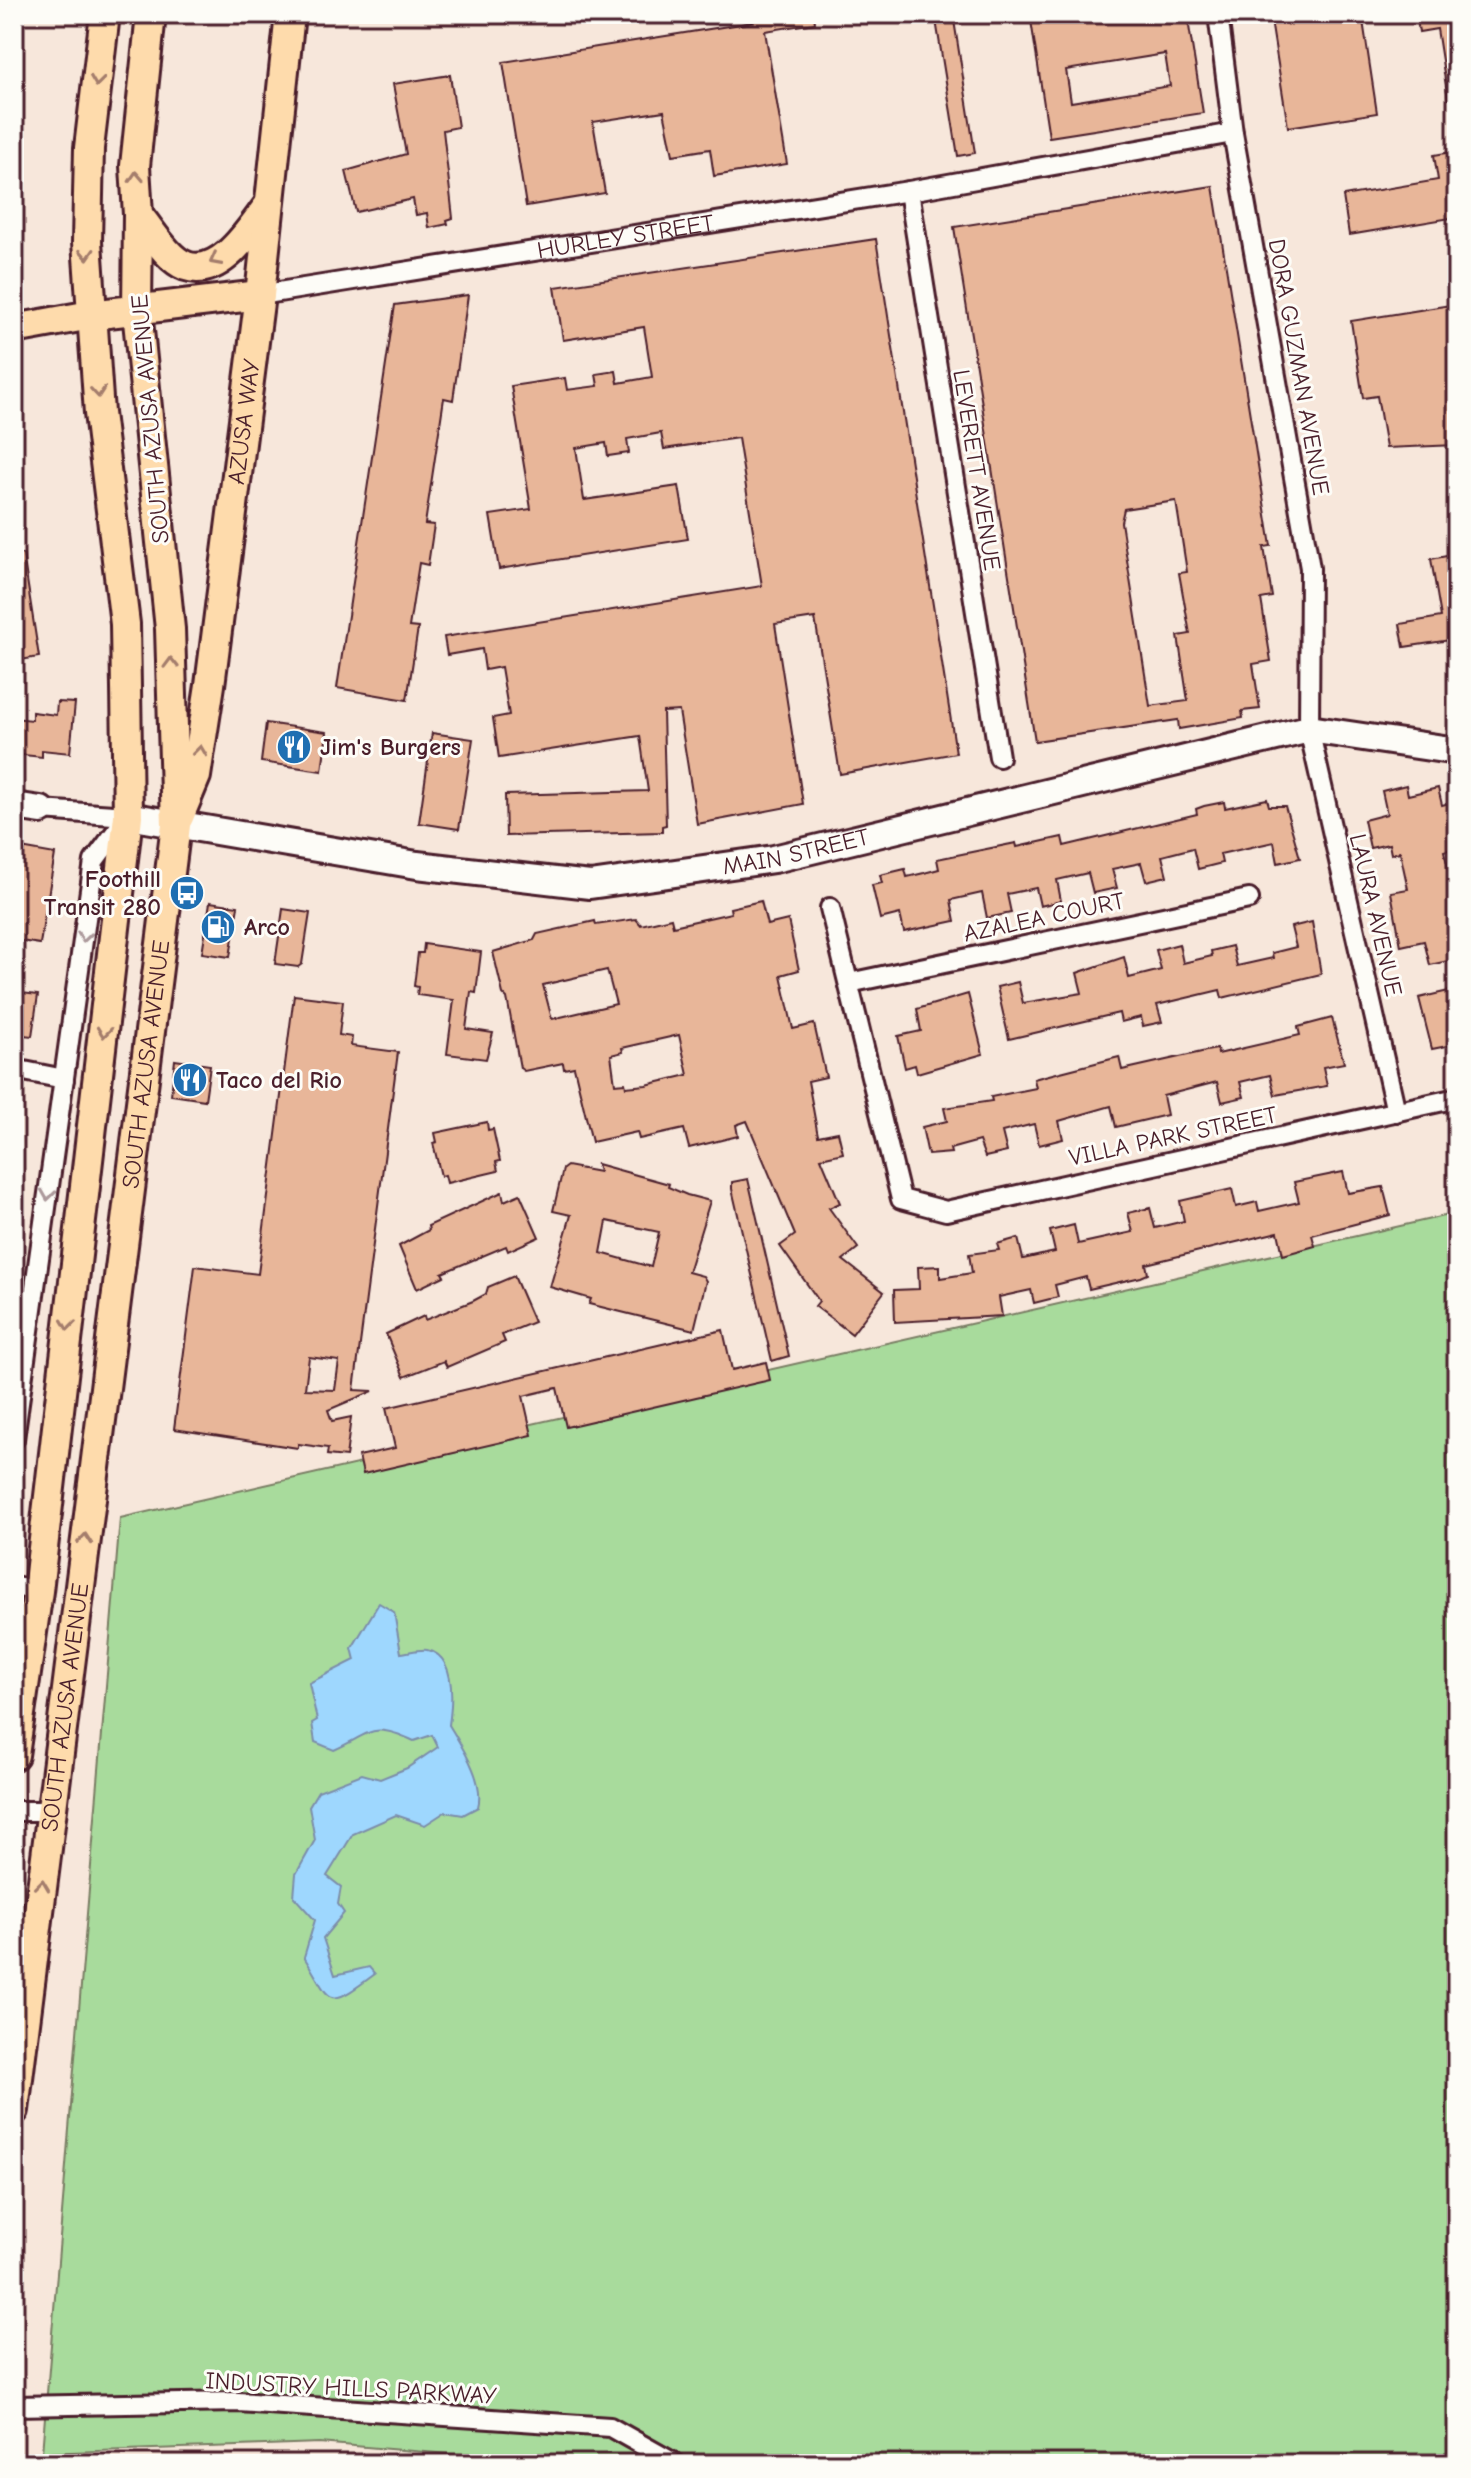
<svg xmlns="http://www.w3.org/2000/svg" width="1471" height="2478" font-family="'Comic Neue',sans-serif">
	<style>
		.green { fill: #a8db9c; stroke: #797d64; stroke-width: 2 }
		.water { fill: #9ed7fe; stroke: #7c8daa; stroke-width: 2 }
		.building { fill: #e8b699; stroke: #4a1f2b; stroke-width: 2; fill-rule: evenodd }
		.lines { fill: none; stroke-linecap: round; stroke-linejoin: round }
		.street-casing { stroke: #4a1f2b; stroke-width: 24 }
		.secondary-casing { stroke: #4a1f2b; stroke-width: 32 }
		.primary-casing { stroke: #4a1f2b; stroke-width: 34 }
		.street { stroke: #fdfcf7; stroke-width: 18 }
		.secondary { stroke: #fdfcf7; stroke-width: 26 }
		.primary { stroke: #fedbac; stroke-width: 28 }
		.oneway { stroke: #a47d6c }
		.oneway2 { stroke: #ac999b }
		.labels { text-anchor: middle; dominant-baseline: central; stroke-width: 6; stroke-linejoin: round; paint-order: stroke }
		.street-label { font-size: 24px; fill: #4a1f2b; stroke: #fdfcf7 }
		.poi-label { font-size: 24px; font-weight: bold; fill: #4a1f2b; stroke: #fdfcf7; text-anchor: start }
	</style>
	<rect width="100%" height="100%" fill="#f7e7db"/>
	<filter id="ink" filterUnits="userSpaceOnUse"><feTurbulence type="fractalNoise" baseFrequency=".0125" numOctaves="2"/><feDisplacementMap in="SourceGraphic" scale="16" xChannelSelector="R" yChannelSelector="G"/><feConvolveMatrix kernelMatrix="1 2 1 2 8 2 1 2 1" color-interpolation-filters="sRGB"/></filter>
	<g filter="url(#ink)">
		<path class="green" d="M1457,1213V2464H566L319,2443L42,2453L120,1518Z"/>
		<path class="water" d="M379,1603L394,1612L401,1653C408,1652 420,1649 427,1650C457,1656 452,1704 449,1725C462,1747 485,1781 478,1807L463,1815L445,1812L425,1825L396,1815L353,1834L327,1876L341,1887L338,1904L344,1913L323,1938L335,1975L369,1967L375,1974C324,2012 333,2002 304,1957L315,1920L294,1897L296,1874L315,1840L309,1806L318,1791L362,1774L380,1779L407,1768L438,1747L432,1735L414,1741C371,1721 372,1733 334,1750L315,1742L312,1723L317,1720L309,1683L355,1660L352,1648Z"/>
		<g class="building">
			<path d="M744,14H814L815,23L765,31L787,164L714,176L710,149L673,155L664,111L593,122L605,193L526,206L503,62L753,22Z"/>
			<path d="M935,14H953L975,153L958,156Z"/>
			<path d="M1030,14H1187L1203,113L1049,137ZM1165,54L1170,86L1071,102L1066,70Z"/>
			<path d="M1270,14H1362L1377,113L1288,127Z"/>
			<path d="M1416,14H1457V99H1448L1437,29L1419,32Z"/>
			<path d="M450,75L458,127L443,130L453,218L447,220L448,224L429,228L427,213L416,215L413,199L356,212L346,171L406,154L393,84Z"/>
			<path d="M1457,151V217L1349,235L1343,196L1438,180L1434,155Z"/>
			<path d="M1213,186L1271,546L1264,547L1272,597L1261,599L1271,661L1253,664L1260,709L1242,711L1243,718L1179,729L1178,720L1035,741L954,227ZM1176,501L1187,572L1179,573L1190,634L1178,636L1188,701L1150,706L1121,522L1124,509Z"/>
			<path d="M876,239L956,753L840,774L815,618L775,624L803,804L697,824L679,711L663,712L666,825L662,826V832L506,836L505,795L648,791L640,736L499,758L493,718L509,715L501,667L485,670L482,649L447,655L444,637L762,586L738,438L664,449L661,433L627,439L629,453L608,456L606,443L576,448L584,500L679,486L688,539L499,569L490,515L531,509L511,386L565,378L567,390L598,386L596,374L616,371L618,383L652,377L644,327L563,340L555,287Z"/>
			<path d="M468,295L453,400L444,398L425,524L434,525L428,565L419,563L409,627L418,628L407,700L337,688L395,305Z"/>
			<path d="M1457,304V445L1386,448L1377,396L1363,398L1351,321Z"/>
			<path d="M23,554L39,657L14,661V555Z"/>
			<path d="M1457,554V639L1404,647L1400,624L1441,617L1431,559Z"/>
			<path d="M57,702L75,703L70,753L42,750V757L14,754V718L32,720V712L56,715Z"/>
			<path d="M266,723L327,732L322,771L261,762Z"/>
			<path d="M432,733L473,739L459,829L419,823Z"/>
			<path d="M1406,785L1408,795L1438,788L1442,805L1457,801V848L1444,851L1457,905V930L1454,931L1457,959L1430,965L1424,941L1401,946L1391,892L1408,889L1400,852L1391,854L1389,844L1370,848L1364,820L1387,814L1382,791Z"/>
			<path d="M1267,799L1269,806H1285L1300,858L1278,863L1274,842L1220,854L1222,863L1198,869L1193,848L1162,856L1167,876L1146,881L1141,863L1112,869L1117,888L1093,893L1088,873L1057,880L1061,901L1040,906L1036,888L1007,894L1011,913L987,918L982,893L951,900L955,921L904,932L900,914L880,919L872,885L882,883L880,875L905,869L907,877L924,873L939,869L937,859L1016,843L1017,847L1062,837L1064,846L1197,814L1196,809L1204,806L1224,802L1225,808Z"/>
			<path d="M21,848L55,854L40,944L14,940V873H17Z"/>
			<path d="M761,901L767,925L788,920L799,970L781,975L793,1029L814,1024L826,1077L808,1081L818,1136L838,1132L843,1153L821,1158L840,1203L829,1208L858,1248L843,1260L884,1292L852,1334L815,1306L819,1301L780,1246L795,1235L747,1121L736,1125L738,1136L689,1148L684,1129L639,1139L637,1132L592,1142L574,1067L564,1069L563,1063L524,1071L520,1068L507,998L503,994L493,952L534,940L537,934L595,921L596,925L636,919L641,925L671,918L673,926L731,913L730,908ZM607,970L616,1004L552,1019L543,985ZM679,1035L688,1075L646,1085L626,1087L625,1083L615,1084L611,1055L623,1052L622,1048Z"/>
			<path d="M210,902L238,906L230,957L202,953Z"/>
			<path d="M283,909L310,913L302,964L298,967L275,964Z"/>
			<path d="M1312,922L1321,974L1222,998L1220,990L1157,1005L1162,1022L1143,1026L1141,1017L1121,1022L1119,1013L1009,1039L997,987L1018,982L1023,1003L1082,993L1077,973L1124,957L1129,978L1161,970L1156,950L1179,944L1183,963L1212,956L1211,951L1232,946L1237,966L1273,958L1272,953L1296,947L1291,927Z"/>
			<path d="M424,944L481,952L476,993L471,992L466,1029L493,1033L486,1059L447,1054L454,1000L417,995L418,987L414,986L418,953H423Z"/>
			<path d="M1457,989V1044L1432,1049L1419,998Z"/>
			<path d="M14,992L38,995L32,1036L14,1034Z"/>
			<path d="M968,994L983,1054L917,1073L915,1065L905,1068L898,1036L921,1031L917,1009Z"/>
			<path d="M294,995L343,1001L339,1035L352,1037L351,1046L398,1052L354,1390L373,1391L328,1410L332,1421L351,1417L346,1457L327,1455L328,1448L298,1444V1448L174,1429L195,1266L258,1274ZM309,1357L339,1361L335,1390L305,1389Z"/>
			<path d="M1332,1018L1344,1063L1323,1067L1327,1086L1275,1095L1270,1075L1240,1082L1244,1097L1222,1102L1217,1082L1163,1096L1167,1115L1116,1127L1111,1106L1059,1121L1063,1139L1039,1145L1034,1124L1002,1132L1007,1152L985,1157L979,1141L950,1149L951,1153L928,1155L922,1127L947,1121L944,1108L992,1101L991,1097L1036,1088L1034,1079L1041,1077L1119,1057L1122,1070L1206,1051L1217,1049L1218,1054L1300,1035L1298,1027Z"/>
			<path d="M175,1060L210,1065L205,1100L171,1095Z"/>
			<path d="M487,1122L488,1130L493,1129L500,1161L496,1162L498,1171L447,1183L445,1175L441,1176L433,1143L437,1142L435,1133Z"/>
			<path d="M597,1164L669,1184L668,1187L687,1195L710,1201L688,1272L703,1276L706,1281L694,1330L589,1304L591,1299L550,1287L571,1215L553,1211L563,1169L567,1166L599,1172ZM607,1221L659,1232L651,1267L601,1253Z"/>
			<path d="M1343,1172L1348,1193L1383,1187L1390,1215L1312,1235L1315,1246L1283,1255L1278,1232L1146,1264L1148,1274L1141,1277L1089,1289L1086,1277L1055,1285L1058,1297L1034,1303L1031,1290L999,1297L1002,1316L895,1322L894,1290L919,1289L918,1267L940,1266V1278L972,1273L969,1254L999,1250L997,1244L1018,1238L1023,1259L1055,1252L1050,1231L1074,1225L1078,1244L1133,1232L1128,1213L1150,1208L1155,1228L1184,1221L1180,1201L1232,1189L1236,1207L1257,1202L1259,1211L1299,1202L1294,1182Z"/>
			<path d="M748,1179L789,1356L772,1361L732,1189V1182Z"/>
			<path d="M502,1192L504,1201L520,1194L539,1237L508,1251L506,1246L442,1273L444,1276L417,1289L399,1246L429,1230L428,1226Z"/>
			<path d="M514,1276L534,1322L502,1335L505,1342L447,1367L444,1361L404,1377L386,1334L424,1316L425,1320L473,1301L486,1294L488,1287Z"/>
			<path d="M723,1330L732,1370L766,1362L770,1380L566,1427L557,1388L523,1396L532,1435L363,1474L359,1456L395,1448L386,1408Z"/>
		</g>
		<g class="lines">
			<g class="street-casing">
				<g id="street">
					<path d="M1218,14L1233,133L1310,568L1309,729L1396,1112"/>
					<path d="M909,191L999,757"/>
					<path id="s1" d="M260,295L909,191L1233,133"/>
					<path d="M41,810L128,816"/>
					<path d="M830,908L901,1199L946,1211L1457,1098"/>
					<path d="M849,983L1249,899"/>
					<path d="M14,1069L64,1079"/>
					<path d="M14,1439L94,861L126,818"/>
					<path d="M14,1586L38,1591"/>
					<path d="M14,1811H51"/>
					<path d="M14,2406L238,2402L610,2427L676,2464"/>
				</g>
			</g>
			<g class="secondary-casing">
				<g id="secondary">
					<path d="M14,806L41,810"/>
					<path id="s2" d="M128,816L417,865L590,885L774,859L1309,729L1457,751"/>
				</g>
			</g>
			<g class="primary-casing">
				<g id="primary">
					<path d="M138,215C151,230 167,259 186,266C221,278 251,228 268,206"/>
					<path d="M14,329L91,315L260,295"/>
					<path id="s3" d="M179,817L196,776L210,685L260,295L290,14"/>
					<path d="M14,1755L38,1591L128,816L125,624L99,413L87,242L89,148L105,14"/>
					<path id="s4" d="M14,2110L176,825L170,629L137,311L138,215L135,166L151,14"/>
				</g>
			</g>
			<use href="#street" class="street"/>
			<use href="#secondary" class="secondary"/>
			<use href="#primary" class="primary"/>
		</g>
		<defs><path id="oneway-chevron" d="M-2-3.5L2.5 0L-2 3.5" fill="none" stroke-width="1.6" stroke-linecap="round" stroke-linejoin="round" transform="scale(2)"/></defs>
		<g class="oneway">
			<use href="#oneway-chevron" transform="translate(97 81) rotate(97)"/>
			<use href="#oneway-chevron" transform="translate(136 177) rotate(-93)"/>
			<use href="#oneway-chevron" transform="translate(87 254) rotate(87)"/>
			<use href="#oneway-chevron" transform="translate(215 260) rotate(152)"/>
			<use href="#oneway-chevron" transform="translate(98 392) rotate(85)"/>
			<use href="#oneway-chevron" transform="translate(171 663) rotate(-91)"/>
			<use href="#oneway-chevron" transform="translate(200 751) rotate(-83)"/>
			<use href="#oneway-chevron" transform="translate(104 1032) rotate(96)"/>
			<use href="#oneway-chevron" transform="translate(68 1325) rotate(97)"/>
			<use href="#oneway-chevron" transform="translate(85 1539) rotate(-85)"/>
			<use href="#oneway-chevron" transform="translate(42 1885) rotate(-83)"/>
		</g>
		<g class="oneway2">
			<use href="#oneway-chevron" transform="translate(84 937) rotate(98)"/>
			<use href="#oneway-chevron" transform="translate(48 1195) rotate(98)"/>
		</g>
	</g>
	<defs>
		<g id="restaurant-disc" transform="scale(1.8)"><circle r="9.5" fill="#1f6fb2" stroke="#fdfcf7"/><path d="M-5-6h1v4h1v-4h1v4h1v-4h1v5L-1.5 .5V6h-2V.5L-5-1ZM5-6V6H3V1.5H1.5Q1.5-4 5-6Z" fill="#fff"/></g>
		<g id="bus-disc" transform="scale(1.8)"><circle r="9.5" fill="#1f6fb2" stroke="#fdfcf7"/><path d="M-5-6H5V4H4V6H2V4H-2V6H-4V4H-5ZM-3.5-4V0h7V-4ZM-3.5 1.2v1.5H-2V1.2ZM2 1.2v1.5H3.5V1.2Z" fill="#fff"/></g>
		<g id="fuel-disc" transform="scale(1.8)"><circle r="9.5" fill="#1f6fb2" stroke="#fdfcf7"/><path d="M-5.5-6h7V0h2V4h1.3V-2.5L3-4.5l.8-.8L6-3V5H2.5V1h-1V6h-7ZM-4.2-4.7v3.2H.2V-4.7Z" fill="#fff"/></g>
	</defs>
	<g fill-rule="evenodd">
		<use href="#restaurant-disc" x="294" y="747"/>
		<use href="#bus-disc" x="187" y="893"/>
		<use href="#fuel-disc" x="218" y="927"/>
		<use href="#restaurant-disc" x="190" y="1080"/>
	</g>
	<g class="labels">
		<g class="street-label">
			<text stroke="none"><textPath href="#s1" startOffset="370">HURLEY STREET</textPath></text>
			<text transform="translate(1299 367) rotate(80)">DORA GUZMAN AVENUE</text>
			<text transform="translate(150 419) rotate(-95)">SOUTH AZUSA AVENUE</text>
			<text stroke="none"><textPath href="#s3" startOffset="402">AZUSA WAY</textPath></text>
			<text transform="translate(977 470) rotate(81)">LEVERETT AVENUE</text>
			<text stroke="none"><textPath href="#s2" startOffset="676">MAIN STREET</textPath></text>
			<text transform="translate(1376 915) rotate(77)">LAURA AVENUE</text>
			<text transform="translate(1044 917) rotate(-12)">AZALEA COURT</text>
			<text stroke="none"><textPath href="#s4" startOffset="1054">SOUTH AZUSA AVENUE</textPath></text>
			<text transform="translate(1173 1136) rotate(-12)">VILLA PARK STREET</text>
			<text stroke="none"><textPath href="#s4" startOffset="406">SOUTH AZUSA AVENUE</textPath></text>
			<text transform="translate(351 2388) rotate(3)">INDUSTRY HILLS PARKWAY</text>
		</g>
		<g class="poi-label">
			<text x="320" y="747">Jim's Burgers</text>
			<text x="161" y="879" text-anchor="end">Foothill<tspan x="161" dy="28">Transit 280</tspan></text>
			<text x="244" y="927">Arco</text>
			<text x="216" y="1080">Taco del Rio</text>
		</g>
	</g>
	<rect width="1471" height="2478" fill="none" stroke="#fdfcf7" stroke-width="48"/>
	<rect x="24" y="24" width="1423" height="2430" fill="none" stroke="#4a1f2b" stroke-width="3" filter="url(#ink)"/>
</svg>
